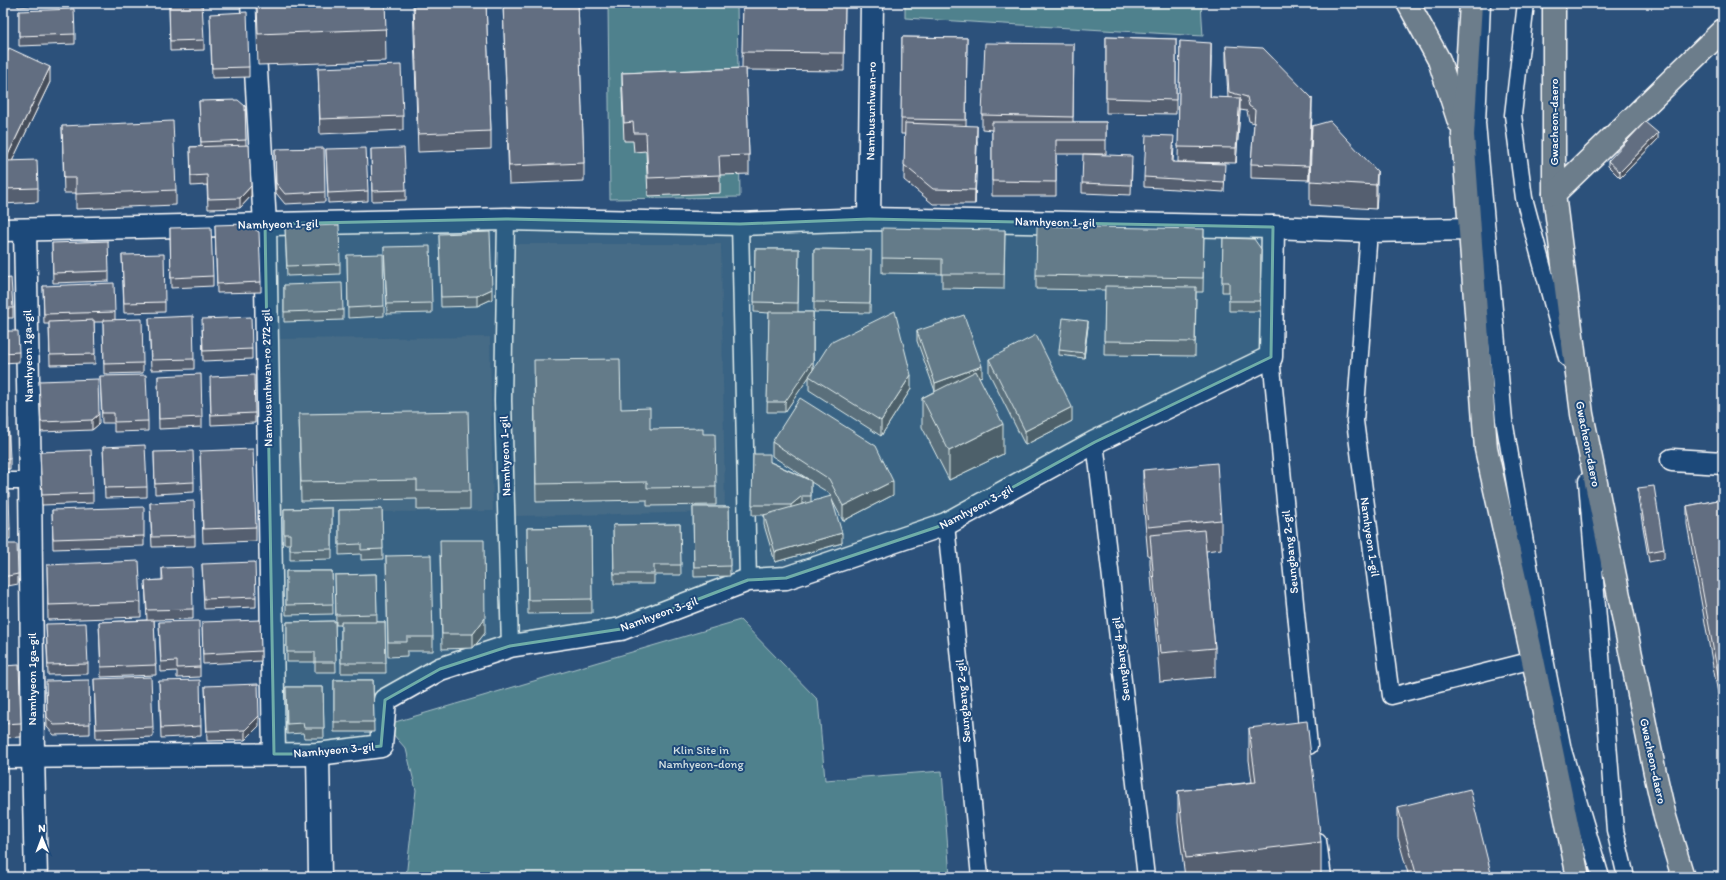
<svg xmlns="http://www.w3.org/2000/svg" width="1726" height="880" font-family="Itim,sans-serif">
	<style>
		.built { fill: #3c5a7d }
		.green { fill: #4f818d; stroke: #a7c0c6 }
		.lines { fill: none; stroke-linecap: round; stroke-linejoin: round }
		.lane-casing { stroke: #fff; stroke-width: 19 }
		.street-casing { stroke: #fff; stroke-width: 25 }
		.primary-casing { stroke: #fff; stroke-width: 25 }
		.lane { stroke: #1f4a7a; stroke-width: 16 }
		.street { stroke: #1f4a7a; stroke-width: 22 }
		.primary { stroke: #6c7d8b; stroke-width: 22 }
		.wall { fill: #545f6f; stroke: #fff; fill-rule: evenodd }
		.shaded-wall { fill: #454d5a; stroke: #fff }
		.building { fill: #626e81; stroke: #fff }
		.marked { fill: #6fada8; fill-opacity: 0.2; stroke: #6fada8; stroke-width: 3; stroke-linejoin: round }
		.labels { text-anchor: middle; dominant-baseline: central; stroke-width: 4; stroke-linejoin: round; paint-order: stroke }
		.street-label { font-size: 12px; fill: #fff; stroke: #1f4a7a }
		.park-label { font-size: 12px; fill: #d3e0e2; stroke: #1f4a7a }
	</style>
	<rect width="100%" height="100%" fill="#2c517b"/>
	<filter id="ink" filterUnits="userSpaceOnUse"><feTurbulence type="fractalNoise" baseFrequency=".025" numOctaves="2"/><feDisplacementMap in="SourceGraphic" scale="8" xChannelSelector="R" yChannelSelector="G"/><feConvolveMatrix kernelMatrix="1 2 1 2 8 2 1 2 1" color-interpolation-filters="sRGB"/></filter>
	<g filter="url(#ink)">
		<g class="built">
			<path d="M507,244H721L725,512L514,516Z"/>
			<path d="M490,337L493,511L273,513L271,339Z"/>
		</g>
		<g class="green">
			<path d="M608,3H737L740,197L610,199Z"/>
			<path d="M905,3H1201L1203,36L905,18Z"/>
			<path d="M740,620L818,700L825,780L942,771L950,877H406L416,790L406,749L385,725Z"/>
		</g>
		<g class="lines">
			<g class="lane-casing">
				<g id="lane">
					<path d="M1482,3L1477,123L1504,420L1545,659L1563,750L1601,877"/>
					<path d="M1526,3L1513,115L1524,198L1567,358"/>
					<path d="M506,219L503,401L510,646"/>
					<path d="M740,224L748,580"/>
					<path d="M1369,231L1355,421L1391,696L1533,660"/>
					<path d="M1271,357L1309,746"/>
					<path d="M1095,442L1146,877"/>
					<path d="M3,481H30"/>
					<path d="M1587,481L1615,830L1626,877"/>
					<path d="M946,524L980,877"/>
					<path d="M1318,841L1323,877"/>
				</g>
			</g>
			<g class="street-casing">
				<g id="street">
					<path d="M252,3L265,224L274,754"/>
					<path d="M869,219L872,3"/>
					<path d="M3,230L506,219L740,224L869,219L1273,227L1369,231L1470,229"/>
					<path d="M25,231L30,481L33,756L36,877"/>
					<path d="M1672,460L1723,463"/>
					<path d="M318,754L320,877"/>
					<path d="M3,757L318,754L381,746L385,700L440,669L510,646L621,629L748,580L786,578L946,524L1095,442L1271,357L1273,227"/>
				</g>
			</g>
			<g class="primary-casing">
				<g id="primary">
					<path d="M1408,3L1439,60L1459,122"/>
					<path d="M1471,3L1463,135L1486,449L1533,660L1578,877"/>
					<path d="M1554,3V194L1582,414L1655,773L1665,817L1683,877"/>
					<path d="M1554,194L1723,30"/>
				</g>
			</g>
			<use href="#lane" class="lane"/>
			<use href="#street" class="street"/>
			<use href="#primary" class="primary"/>
		</g>
		<g class="wall">
			<path d="M17,3H67L18,7Z"/>
			<path d="M256,3H385L386,61L258,65Z"/>
			<path d="M413,3H486L491,131V149L418,152Z"/>
			<path d="M503,3H578L584,163V181L509,184Z"/>
			<path d="M743,3H845L844,71L746,70L749,155V174L720,175V193L648,196L646,151L634,152L633,141H624L622,91V73L742,68Z"/>
			<path d="M169,4L204,40V50L170,51Z"/>
			<path d="M19,11L75,34V44L19,46Z"/>
			<path d="M210,14L249,67V77L212,78Z"/>
			<path d="M902,37L967,38L966,126L977,141L975,204H933L904,180L905,134H901Z"/>
			<path d="M1106,37L1176,39V114L1106,113Z"/>
			<path d="M1180,41L1211,57L1210,97L1228,98L1226,60V46L1312,113L1309,180L1251,178V164L1254,123L1249,121L1247,111L1240,110L1236,163L1178,162Z"/>
			<path d="M1074,44L1073,122H1106V154H1056V196H992V130L982,129V115Z"/>
			<path d="M3,59L50,82L12,161L38,188V202L3,204Z"/>
			<path d="M318,68L403,116V130L320,134Z"/>
			<path d="M199,101L245,106L246,145L251,196L240,208L208,209L207,185L191,186L190,147L201,146Z"/>
			<path d="M62,126L176,190V205L76,209V193H64Z"/>
			<path d="M1658,139L1620,178L1608,166V161Z"/>
			<path d="M1174,146L1173,162L1225,174L1224,192L1144,187V177Z"/>
			<path d="M275,149L325,192V202L285,204L276,193Z"/>
			<path d="M326,149L368,191V201L328,203Z"/>
			<path d="M371,149L406,190V200L372,201Z"/>
			<path d="M1132,166L1131,195L1082,193V183Z"/>
			<path d="M1377,171L1376,209L1310,205V181Z"/>
			<path d="M215,225L261,282V292L217,293Z"/>
			<path d="M285,227L340,264V274L287,276Z"/>
			<path d="M170,228L213,276V286L171,288Z"/>
			<path d="M1204,229L1203,292H1196L1195,356L1104,355L1105,290L1036,289V275Z"/>
			<path d="M1005,230L1004,289L942,288V274L882,273V258Z"/>
			<path d="M439,234L492,299L477,306L441,307Z"/>
			<path d="M1223,238L1261,249L1260,311H1229V292H1222Z"/>
			<path d="M52,243L109,271V281L53,283Z"/>
			<path d="M384,247L432,303V313L387,314Z"/>
			<path d="M755,249H799L798,312H813V370L911,389L881,436L809,390V376L785,412H767L769,313L754,312Z"/>
			<path d="M814,249L871,250L870,313L814,312Z"/>
			<path d="M122,255L165,302V312L124,313Z"/>
			<path d="M347,255L384,306V316L348,318Z"/>
			<path d="M3,279L13,308V318H3Z"/>
			<path d="M284,285L343,310V320L284,322Z"/>
			<path d="M43,286L115,312V320L143,363V373L104,374L103,322H94L95,364L50,365L49,324H44Z"/>
			<path d="M149,318L194,359V369L151,370Z"/>
			<path d="M1088,326L1084,358L1059,355V350Z"/>
			<path d="M202,329L252,349V359L203,361Z"/>
			<path d="M3,331L19,352V362L3,363Z"/>
			<path d="M917,331L982,376L979,377L1003,454L949,480L922,427V398L935,391L917,341Z"/>
			<path d="M989,359L1072,421L1025,445L989,373Z"/>
			<path d="M3,365L6,402V412H3Z"/>
			<path d="M100,376L148,421V431L114,432V423H102Z"/>
			<path d="M158,376L202,417V427L159,429Z"/>
			<path d="M534,378L621,409L650,429L703,434L716,487V505L647,506V500L536,502Z"/>
			<path d="M39,381L99,424L92,430L41,432Z"/>
			<path d="M210,386L255,413V423L211,425Z"/>
			<path d="M299,414L470,491V509L417,510V499L301,501Z"/>
			<path d="M3,418L10,459V469H3Z"/>
			<path d="M772,442L893,495L843,521L832,500L842,543L775,562L764,525V515H765H752L753,454L808,479L772,456ZM811,482L829,493L831,497L811,502Z"/>
			<path d="M103,447L147,487V497L105,498Z"/>
			<path d="M200,451L256,527V541L203,543Z"/>
			<path d="M40,452L93,493V503L42,505Z"/>
			<path d="M154,452L194,482V492L155,494Z"/>
			<path d="M1143,470L1221,520V549L1206,551L1215,648V677L1160,682L1150,564V556H1148L1143,499Z"/>
			<path d="M1638,488L1664,549V559L1649,562L1638,498Z"/>
			<path d="M3,493L10,529V539H3Z"/>
			<path d="M1723,499V709L1721,710L1687,524V506Z"/>
			<path d="M150,503L195,536V546L152,547Z"/>
			<path d="M693,507H729L730,576L694,577Z"/>
			<path d="M332,508V559L290,560V544H284V509Z"/>
			<path d="M382,509L383,559L361,560V554L339,555V510Z"/>
			<path d="M52,510L144,536V546L53,549Z"/>
			<path d="M680,524L681,575H654V584H614L613,525Z"/>
			<path d="M591,527L592,613L528,614L527,528Z"/>
			<path d="M3,544L18,574V584L3,587Z"/>
			<path d="M440,555L485,633L473,648L442,649Z"/>
			<path d="M386,556L433,637V651H407V656L388,657Z"/>
			<path d="M202,564L256,597V607L204,609Z"/>
			<path d="M47,565L141,602V617L48,620Z"/>
			<path d="M162,568L193,609V619L154,620L156,675L101,677L99,622L147,620L145,581L162,580Z"/>
			<path d="M286,571H332L333,614L286,615Z"/>
			<path d="M376,574L377,622H385L386,673H341V625H336L335,575Z"/>
			<path d="M335,621L336,672H315V662H287V622Z"/>
			<path d="M159,622L200,667V677L177,678V671L161,672Z"/>
			<path d="M202,622L261,651V661L203,664Z"/>
			<path d="M46,624L88,664V674L48,675Z"/>
			<path d="M3,628H5L7,666L21,723V737L3,738Z"/>
			<path d="M94,679L153,727V737L96,739Z"/>
			<path d="M334,680H373L374,732H334Z"/>
			<path d="M159,681L201,726V736L161,738Z"/>
			<path d="M205,686L259,726L245,740L207,741Z"/>
			<path d="M286,687H323L324,738H304L303,733L287,734Z"/>
			<path d="M46,691L90,724V734L54,735L47,727Z"/>
			<path d="M1249,728L1321,842V874L1292,877H1185L1178,823V791L1252,782L1249,760Z"/>
			<path d="M1398,807L1492,877H1409L1398,838Z"/>
		</g>
		<g class="shaded-wall">
			<path d="M1211,43V57L1210,111V97Z"/>
			<path d="M50,67V82L5,176V161Z"/>
			<path d="M1240,98V113L1236,163V148Z"/>
			<path d="M1312,98V113L1309,180V166Z"/>
			<path d="M977,126V141L975,204V190Z"/>
			<path d="M1658,133V139L1620,178V172Z"/>
			<path d="M1377,171V196L1376,209V185Z"/>
			<path d="M251,186V196L240,208V198Z"/>
			<path d="M492,289V299L477,306V296Z"/>
			<path d="M813,312V371L785,412V402Z"/>
			<path d="M1088,321V326L1084,358V353Z"/>
			<path d="M982,366V376L935,393V383Z"/>
			<path d="M911,375V389L881,436V421Z"/>
			<path d="M1072,407V421L1025,445V431Z"/>
			<path d="M99,414V424L92,430V420Z"/>
			<path d="M1003,424V454L949,480V451Z"/>
			<path d="M893,481V495L843,521V506Z"/>
			<path d="M802,496V506L791,515V505Z"/>
			<path d="M842,533V543L775,562V552Z"/>
			<path d="M485,618V633L473,648V634Z"/>
			<path d="M259,716V726L245,740V730Z"/>
		</g>
		<g class="building">
			<path d="M202,3L204,40L170,41L169,4Z"/>
			<path d="M257,3H385L386,29L258,34Z"/>
			<path d="M414,3H486L491,131L418,134Z"/>
			<path d="M503,3H578L584,163L509,166Z"/>
			<path d="M743,3H845L844,53L742,52Z"/>
			<path d="M74,9L75,34L19,36V11Z"/>
			<path d="M247,12L249,67L212,68L210,14Z"/>
			<path d="M902,37L967,38L966,120L901,119Z"/>
			<path d="M1106,37L1176,39V100L1106,98Z"/>
			<path d="M1180,41L1211,43L1210,97L1240,98L1236,148L1178,147Z"/>
			<path d="M985,43L1074,44L1073,117L982,115Z"/>
			<path d="M1226,46L1263,48L1312,98L1309,166L1251,164L1255,110L1249,106L1247,97L1229,92Z"/>
			<path d="M9,48L50,67L5,161L37,160L38,188L3,189V59Z"/>
			<path d="M401,65L403,116L320,119L318,68Z"/>
			<path d="M746,68L749,155L719,156L720,175L648,178L646,133H634L633,122L624,123L622,73Z"/>
			<path d="M238,100L245,106L246,140L201,142L199,101Z"/>
			<path d="M173,121L176,190L76,194V178H64L62,126Z"/>
			<path d="M1330,121L1377,171L1376,185L1310,181L1312,126Z"/>
			<path d="M992,122H1106V140H1056V182L992,181Z"/>
			<path d="M1645,122L1658,133L1620,172L1608,161Z"/>
			<path d="M905,123L977,126L975,190L933,189L904,165Z"/>
			<path d="M1146,135L1174,136L1172,162L1225,164L1224,182L1144,177Z"/>
			<path d="M249,145L251,186L240,198L208,199L207,175L191,176L190,147Z"/>
			<path d="M324,148L325,192L285,194L276,183L275,149Z"/>
			<path d="M366,148L368,191L328,193L326,149Z"/>
			<path d="M404,148L406,190L372,191L371,149Z"/>
			<path d="M1083,154L1132,156L1131,185L1082,183Z"/>
			<path d="M246,224L259,232L261,282L217,284L215,225Z"/>
			<path d="M339,225L340,264L287,266L285,227Z"/>
			<path d="M1037,226L1204,229L1203,278L1036,275Z"/>
			<path d="M211,227L213,276L171,278L170,228Z"/>
			<path d="M882,228L1005,230L1004,274H942V259L882,258Z"/>
			<path d="M490,232L492,289L477,296L441,297L439,234Z"/>
			<path d="M1223,238L1254,239L1261,249L1260,301H1229V282H1222Z"/>
			<path d="M108,241L109,271L53,273L52,243Z"/>
			<path d="M430,246L432,303L387,304L384,247Z"/>
			<path d="M755,249H799L798,303L754,302Z"/>
			<path d="M814,249L871,250L870,303L814,302Z"/>
			<path d="M164,254L165,302L124,303L122,255Z"/>
			<path d="M383,254L384,306L348,308L347,255Z"/>
			<path d="M11,278L13,308H3V279Z"/>
			<path d="M114,283L115,312L44,314L43,286Z"/>
			<path d="M342,283L343,310L284,312V285Z"/>
			<path d="M1105,286L1196,287L1195,342L1104,341Z"/>
			<path d="M895,311L911,375L881,421L809,376L830,343Z"/>
			<path d="M769,312H813V361L785,402H767Z"/>
			<path d="M964,315L982,366L935,383L917,331Z"/>
			<path d="M193,316L194,359L151,360L149,318Z"/>
			<path d="M251,317L252,349L203,351L202,319Z"/>
			<path d="M1063,318L1088,321L1084,353L1059,350Z"/>
			<path d="M142,319L143,363L104,364L103,320Z"/>
			<path d="M94,320L95,354L50,355L49,322Z"/>
			<path d="M3,331H18L19,352L3,353Z"/>
			<path d="M1036,335L1072,407L1025,431L989,359Z"/>
			<path d="M620,359L621,409L650,408V429L703,428V434H715L716,487L647,488V482L536,484L534,360Z"/>
			<path d="M3,365H4L6,402H3Z"/>
			<path d="M976,371L1003,424L949,451L922,398Z"/>
			<path d="M201,374L202,417L159,419L158,376Z"/>
			<path d="M146,375L148,421L114,422V413H102L100,376Z"/>
			<path d="M254,375L255,413L211,415L210,377Z"/>
			<path d="M98,379L99,414L92,420L41,422L39,381Z"/>
			<path d="M800,398L876,446L893,481L843,506L829,479L772,442Z"/>
			<path d="M468,411L470,491H417V480L301,482L299,414Z"/>
			<path d="M3,418H8L10,459H3Z"/>
			<path d="M145,445L147,487L105,488L103,447Z"/>
			<path d="M253,449L256,527L203,529L200,451Z"/>
			<path d="M91,450L93,493L42,495L40,452Z"/>
			<path d="M193,451L194,482L155,484L154,452Z"/>
			<path d="M753,454H770V462L811,481V496H802L791,505H752Z"/>
			<path d="M1217,463L1221,520L1148,527L1143,470Z"/>
			<path d="M1654,486L1664,549L1649,552L1638,488Z"/>
			<path d="M3,493H9L10,529H3Z"/>
			<path d="M831,496L842,533L775,552L764,515Z"/>
			<path d="M1723,499V691H1721L1687,506Z"/>
			<path d="M194,501L195,536L152,537L150,503Z"/>
			<path d="M144,507V536L53,539L52,510Z"/>
			<path d="M693,507H729L730,566L694,567Z"/>
			<path d="M332,508V549L290,550V534H284V509Z"/>
			<path d="M382,509L383,549L361,550V544L339,545V510Z"/>
			<path d="M680,524L681,565H654V574H614L613,525Z"/>
			<path d="M591,527L592,599L528,600L527,528Z"/>
			<path d="M1204,530L1215,648L1160,653L1150,535Z"/>
			<path d="M440,540H484L485,618L473,634H442Z"/>
			<path d="M3,544H17L18,574L3,577Z"/>
			<path d="M431,555L433,637H407V642H388L386,556Z"/>
			<path d="M139,561L141,602L48,605L47,565Z"/>
			<path d="M255,562L256,597L204,599L202,564Z"/>
			<path d="M192,567L193,609L147,610L145,581L163,580L162,568Z"/>
			<path d="M286,571H332L333,604L286,605Z"/>
			<path d="M376,574L377,614L336,615L335,575Z"/>
			<path d="M154,620L156,665L101,667L99,622Z"/>
			<path d="M260,620L261,651L203,654L202,622Z"/>
			<path d="M199,621L200,667L177,668V661L161,662L159,622Z"/>
			<path d="M335,621L336,662H315V652H287V622Z"/>
			<path d="M341,622H385L386,663H341Z"/>
			<path d="M86,623L88,664L48,665L46,624Z"/>
			<path d="M3,628H5L7,664H3Z"/>
			<path d="M19,665L21,723L3,724V666Z"/>
			<path d="M151,677L153,727L96,729L94,679Z"/>
			<path d="M89,680L90,724L54,725L47,717L46,681Z"/>
			<path d="M200,680L201,726L161,728L159,681Z"/>
			<path d="M334,680H373L374,722H334Z"/>
			<path d="M258,684L259,716L245,730L207,731L205,686Z"/>
			<path d="M286,687H323L324,728H304L303,723L287,724Z"/>
			<path d="M1307,721L1321,842L1186,858L1178,791L1256,782L1249,728Z"/>
			<path d="M1470,789L1492,877H1417L1398,807Z"/>
		</g>
	</g>
	<path class="marked" d="M506,219L740,224L869,219L1273,227L1271,357L1095,442L946,524L786,578L748,580L621,629L510,646L440,669L385,700L381,746L318,754H274L265,224Z"/>
	<g class="labels">
		<g class="street-label">
			<text transform="translate(871 111) rotate(-89)">Nambusunhwan-ro</text>
			<text transform="translate(1554 122) rotate(-90)">Gwacheon-daero</text>
			<text transform="translate(1055 222) rotate(1)">Namhyeon 1-gil</text>
			<text transform="translate(278 224) rotate(-1)">Namhyeon 1-gil</text>
			<text transform="translate(28 356) rotate(-91)">Namhyeon 1ga-gil</text>
			<text transform="translate(267 378) rotate(-91)">Nambusunhwan-ro 272-gil</text>
			<text transform="translate(1588 444) rotate(79)">Gwacheon-daero</text>
			<text transform="translate(505 456) rotate(-92)">Namhyeon 1-gil</text>
			<text transform="translate(976 507) rotate(-28)">Namhyeon 3-gil</text>
			<text transform="translate(1370 537) rotate(82)">Namhyeon 1-gil</text>
			<text transform="translate(1290 552) rotate(-96)">Seungbang 2-gil</text>
			<text transform="translate(659 614) rotate(-20)">Namhyeon 3-gil</text>
			<text transform="translate(1121 659) rotate(-97)">Seungbang 4-gil</text>
			<text transform="translate(32 679) rotate(-90)">Namhyeon 1ga-gil</text>
			<text transform="translate(963 701) rotate(-95)">Seungbang 2-gil</text>
			<text transform="translate(334 750) rotate(-5)">Namhyeon 3-gil</text>
			<text transform="translate(1653 761) rotate(78)">Gwacheon-daero</text>
		</g>
		<g class="park-label">
			<text x="701" y="750">Klin Site in<tspan x="701" dy="14">Namhyeon-dong</tspan></text>
		</g>
	</g>
	<rect width="1726" height="880" fill="none" stroke="#1f4a7a" stroke-width="16"/>
	<rect x="8" y="8" width="1710" height="864" fill="none" stroke="#fff" stroke-width="1.5" filter="url(#ink)"/>
	<g transform="translate(42 838) rotate(359)" stroke="#1f4a7a" stroke-width="3" paint-order="stroke">
	<path d="M0-3L7 15L0 10L-7 15Z" fill="#ffffff"/>
	<text y="-6" font-size="11" font-weight="bold" text-anchor="middle" fill="#ffffff">N</text>
	</g>
</svg>
